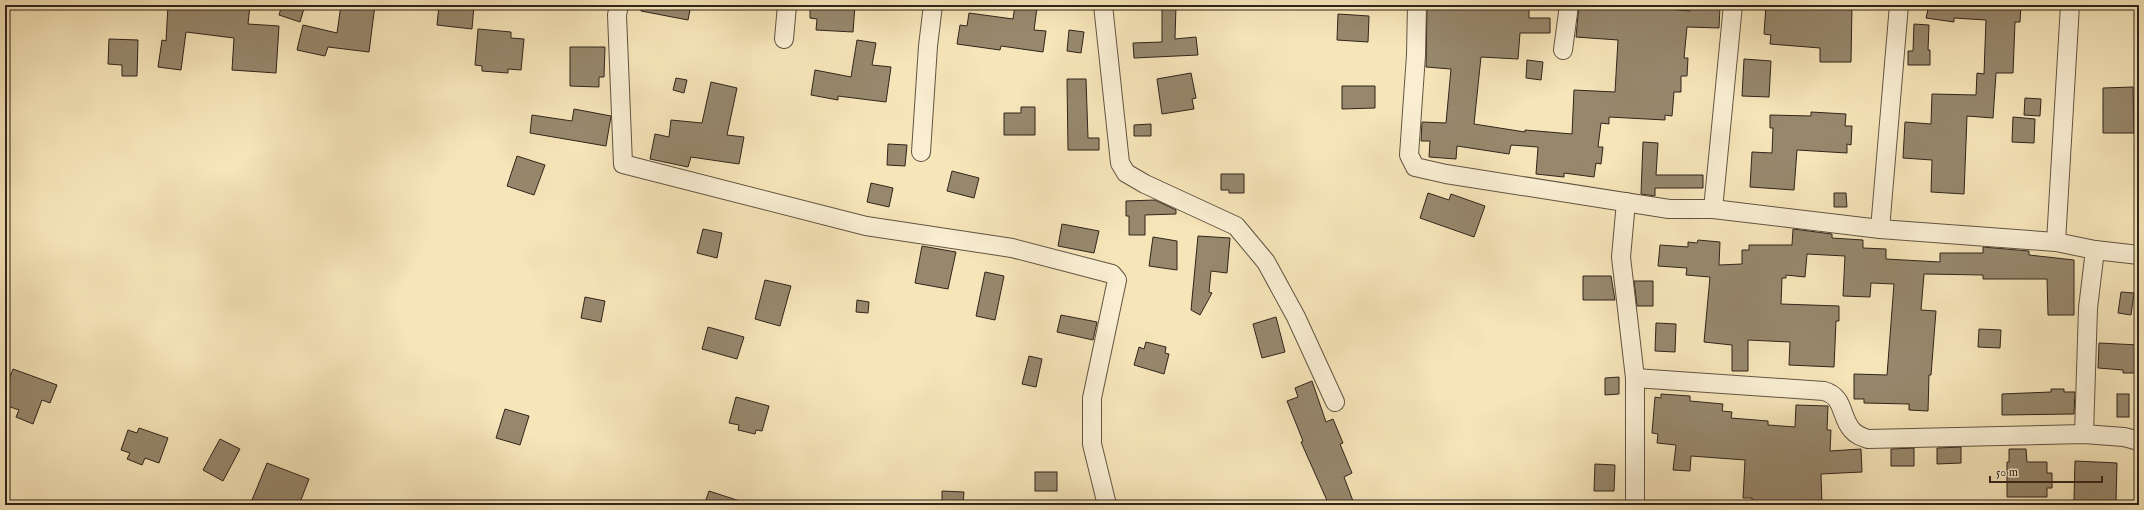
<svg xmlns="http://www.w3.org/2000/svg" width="2144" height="510" font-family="'IM FELL English',serif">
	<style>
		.building { fill: #97886d; stroke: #30241b }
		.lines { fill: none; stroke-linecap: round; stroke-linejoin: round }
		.minor-casing { stroke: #625442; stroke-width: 20 }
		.minor { stroke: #f9eed2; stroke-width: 18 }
	</style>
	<rect width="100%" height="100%" fill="#f6e5b9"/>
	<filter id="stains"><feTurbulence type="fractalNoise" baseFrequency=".005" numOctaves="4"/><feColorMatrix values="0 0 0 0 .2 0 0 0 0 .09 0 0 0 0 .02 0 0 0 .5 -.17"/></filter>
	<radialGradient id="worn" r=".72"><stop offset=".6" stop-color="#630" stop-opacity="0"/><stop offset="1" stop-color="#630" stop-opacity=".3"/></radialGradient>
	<g class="building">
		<path d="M168,5H250L248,24L279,26L276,73L232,70L234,38L186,32L181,70L158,67L162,40L166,41Z"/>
		<path d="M282,5H305L300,22L279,15Z"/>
		<path d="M341,5H375L369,52L328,47L325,56L297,50L303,25L337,33Z"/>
		<path d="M439,5H474L472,29L437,25Z"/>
		<path d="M642,5H691L688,20L641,11Z"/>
		<path d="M810,5H855L853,32L816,30L817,19L810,18Z"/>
		<path d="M1015,5L1037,8L1034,30L1046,31L1043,52L1001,46L1000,50L957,44L960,25L967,26L969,13L1013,19Z"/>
		<path d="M1162,5H1176L1175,39L1196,37L1198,55L1134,58L1133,43L1162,42Z"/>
		<path d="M1427,5H1529V18H1550V33H1520L1518,59L1481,57L1474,124L1525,132V130L1572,134L1574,90L1615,92L1618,40L1576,37L1579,5H1651V7L1690,11V6L1720,7L1719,28L1687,27L1684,58H1688L1687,76H1681V92H1674L1672,116L1665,115V120L1609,117V124L1601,123L1598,147H1603L1601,164L1596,163L1594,177L1564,173V177L1536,174L1538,147L1511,145L1509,154L1457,146L1456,159L1429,157L1430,141H1421L1422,122L1446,123L1451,69L1426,67Z"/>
		<path d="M1766,5H1852L1851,62H1820V48L1770,44L1771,35L1764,34Z"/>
		<path d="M1929,5H2021L2020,22H2015L2013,73H1996L1993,118L1967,116L1964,194L1931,192L1932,160L1903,158L1905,122L1931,124L1932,94L1976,95L1977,73L1984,74L1986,20L1954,18V22L1926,18Z"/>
		<path d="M1338,14L1369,16L1368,42L1337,40Z"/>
		<path d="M1914,24L1929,25L1928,50H1930V65H1908V51H1913Z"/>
		<path d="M478,29L511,32V38L524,39L521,70L508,69V73L482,71V66L475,65Z"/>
		<path d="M1069,30L1084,32L1081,53L1067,51Z"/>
		<path d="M109,39L138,40L137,76H122V65L108,64Z"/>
		<path d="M857,40L876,43L872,65L891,67L886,102L838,96V100L811,95L815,70L851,77Z"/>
		<path d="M570,47H605L604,77H599V87L570,86Z"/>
		<path d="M1744,59L1771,61L1769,97L1742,96Z"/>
		<path d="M1527,60L1543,62L1541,80L1526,78Z"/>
		<path d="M1191,73L1196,98L1192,99L1194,109L1162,114L1157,79Z"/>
		<path d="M676,78L687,80L684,93L673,90Z"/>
		<path d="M1067,79H1086L1088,138H1099V150H1068Z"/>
		<path d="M711,82L737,88L727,135L744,137L739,164L691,157L688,167L650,159L655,134L669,137L671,120L702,123Z"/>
		<path d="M1342,86H1375V108L1342,109Z"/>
		<path d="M2133,87L2134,133H2103V88Z"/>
		<path d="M2025,98L2041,99L2040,116L2024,115Z"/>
		<path d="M1021,107H1035V135H1004V113H1021Z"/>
		<path d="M574,109L611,116L606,146L530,133L532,115L572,121Z"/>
		<path d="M1811,112L1846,114L1845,126H1852L1851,145L1847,144V153L1797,150L1794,190L1750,187L1752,152L1772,153L1773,128H1770V115L1811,116Z"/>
		<path d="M2013,117L2035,119L2034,143L2012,142Z"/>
		<path d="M1151,124V136H1134V125Z"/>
		<path d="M1643,142L1658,143L1656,175H1703V188H1655V196L1641,194Z"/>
		<path d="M888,144L907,145L905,166L887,165Z"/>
		<path d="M517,156L545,165L534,195L507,186Z"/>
		<path d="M952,171L979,178L974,198L947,191Z"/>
		<path d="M1221,174H1244V193H1229V190H1221Z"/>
		<path d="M871,183L893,188L889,207L867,202Z"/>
		<path d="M1428,193L1449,200L1451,194L1485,206L1474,237L1420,218Z"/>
		<path d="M1834,193H1846L1847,207H1834Z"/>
		<path d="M1155,200L1176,210V214L1145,215V235H1129V216H1126V201Z"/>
		<path d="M1062,224L1099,231L1094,253L1058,246Z"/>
		<path d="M703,229L722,233L717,258L697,253Z"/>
		<path d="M1793,229L1832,234V238L1863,240V248L1886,249V259L1940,262V253H1983V247L2029,251V255L2074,260V315H2048L2047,279H1983V275L1924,274L1921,310L1936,311L1931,375H1929L1928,411L1909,410V404L1864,403V399H1854V374L1887,375L1894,284L1871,283L1870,297L1843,296L1845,256L1807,254L1805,277L1786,275V278H1782L1781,304L1839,306V321H1836L1834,367L1789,365L1790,342L1748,340V371H1732V345L1704,342L1710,277L1686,275L1687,268L1658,266L1660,245L1688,247V242L1697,243L1698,240L1720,242L1719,265L1742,264V250H1749V245H1792Z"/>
		<path d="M1198,236L1230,238L1227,273L1211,271L1209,292L1212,293L1200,315L1191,310Z"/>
		<path d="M1153,237L1177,241V270L1149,266Z"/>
		<path d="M922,246L956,252L948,289L915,283Z"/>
		<path d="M985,272L1004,276L995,320L976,316Z"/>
		<path d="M1583,276H1611L1615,300H1583Z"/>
		<path d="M765,280L791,286L780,326L755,319Z"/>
		<path d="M1634,281H1653V306H1637Z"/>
		<path d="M2121,292L2134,293L2131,315L2118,313Z"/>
		<path d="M585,297L605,301L601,322L581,318Z"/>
		<path d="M857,300L869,302L868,313L856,312Z"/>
		<path d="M1061,315L1097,322L1093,340L1057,332Z"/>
		<path d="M1276,317L1285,352L1262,358L1253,324Z"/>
		<path d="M1656,323L1676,324L1675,352L1655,351Z"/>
		<path d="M708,327L744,337L737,359L702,349Z"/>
		<path d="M1979,329L2001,330L2000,348L1978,347Z"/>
		<path d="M1146,342L1166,347L1165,353L1169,354L1164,374L1134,365L1139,347L1144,349Z"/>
		<path d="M2099,343L2139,345V373H2123V370L2098,368Z"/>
		<path d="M1029,356L1042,359L1036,387L1022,384Z"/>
		<path d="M13,369L57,385L50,403L42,400L33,424L16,417L19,410L5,405V390Z"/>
		<path d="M1619,377V394L1605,395V378Z"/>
		<path d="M1312,381L1326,422L1333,419L1343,443L1340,444L1352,473L1344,477L1353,501L1343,505H1329L1301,442L1303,441L1287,401L1298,397L1295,388Z"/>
		<path d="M2051,389H2064V392H2075L2074,414L2002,415V394L2051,392Z"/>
		<path d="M1661,394L1690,396V401L1723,404L1722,411L1732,412L1731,418L1768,421V425L1795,427L1796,405L1828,406L1827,430H1831L1830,451L1861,449L1862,472L1821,474L1822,505L1752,503V498H1743L1745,460L1691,456L1690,471L1673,470L1676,445L1657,443L1658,434L1652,433L1655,397L1661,398Z"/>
		<rect x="2117" y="394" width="12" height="23"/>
		<path d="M736,397L769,406L762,431L756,430L755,434L738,430L739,425L729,423Z"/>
		<path d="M505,409L529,416L520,445L496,438Z"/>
		<path d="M139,428L168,438L159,463L145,458L142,465L127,459L130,453L121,450L128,430L137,433Z"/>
		<path d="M220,439L240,449L223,481L203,470Z"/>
		<path d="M1961,447V463L1937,464V448Z"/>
		<path d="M1914,448V466H1891V449Z"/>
		<path d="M2009,449H2026L2027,462H2047V473H2052V488H2047V497H2007V462H2009Z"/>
		<path d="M2075,461L2117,463L2116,502L2074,501Z"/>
		<path d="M267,463L309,479L299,505H250Z"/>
		<path d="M1595,464L1615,465L1614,491H1594Z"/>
		<rect x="1035" y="472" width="22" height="19"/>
		<path d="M709,491L746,503L745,505H704Z"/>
		<path d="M942,491L964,492L963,505H942Z"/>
	</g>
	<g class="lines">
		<g class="minor-casing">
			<g id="minor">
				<path d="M619,5L617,15L623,164L866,226L1012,248L1112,274L1117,280L1092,398V444L1107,505"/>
				<path d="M1103,5L1120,163L1126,173L1145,184L1236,226L1266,262L1296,317L1335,402"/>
				<path d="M1417,5L1416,55L1409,155L1415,167L1446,174L1669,209H1713L1880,229L2056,242L2095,250L2139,255"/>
				<path d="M784,39L787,5"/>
				<path d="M1563,50L1569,5"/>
				<path d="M921,152L928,46L933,5"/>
				<path d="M1626,202L1621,257L1635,378V505"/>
				<path d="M1713,209L1733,5"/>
				<path d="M1880,229L1899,5"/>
				<path d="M2056,242L2070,5"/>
				<path d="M1635,378L1824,391C1845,397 1840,417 1852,430C1856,435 1862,437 1868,439L2084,434L2124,437L2139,441"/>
				<path d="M2084,434L2088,308L2095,250"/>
			</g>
		</g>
		<use href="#minor" class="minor"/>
	</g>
	<rect width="2144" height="510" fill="none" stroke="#f6e5b9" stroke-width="20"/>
	<rect x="6" y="6" width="2132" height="498" fill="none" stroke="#30241b" stroke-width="2"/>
	<rect x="10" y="10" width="2124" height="490" fill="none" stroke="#30241b"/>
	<path d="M1990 476v6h112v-6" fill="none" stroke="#30241b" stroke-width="2"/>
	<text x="1996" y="476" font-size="12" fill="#30241b" stroke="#f9eed2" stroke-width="3" paint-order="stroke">50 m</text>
	<rect width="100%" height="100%" filter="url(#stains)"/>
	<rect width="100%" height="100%" fill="url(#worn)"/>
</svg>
